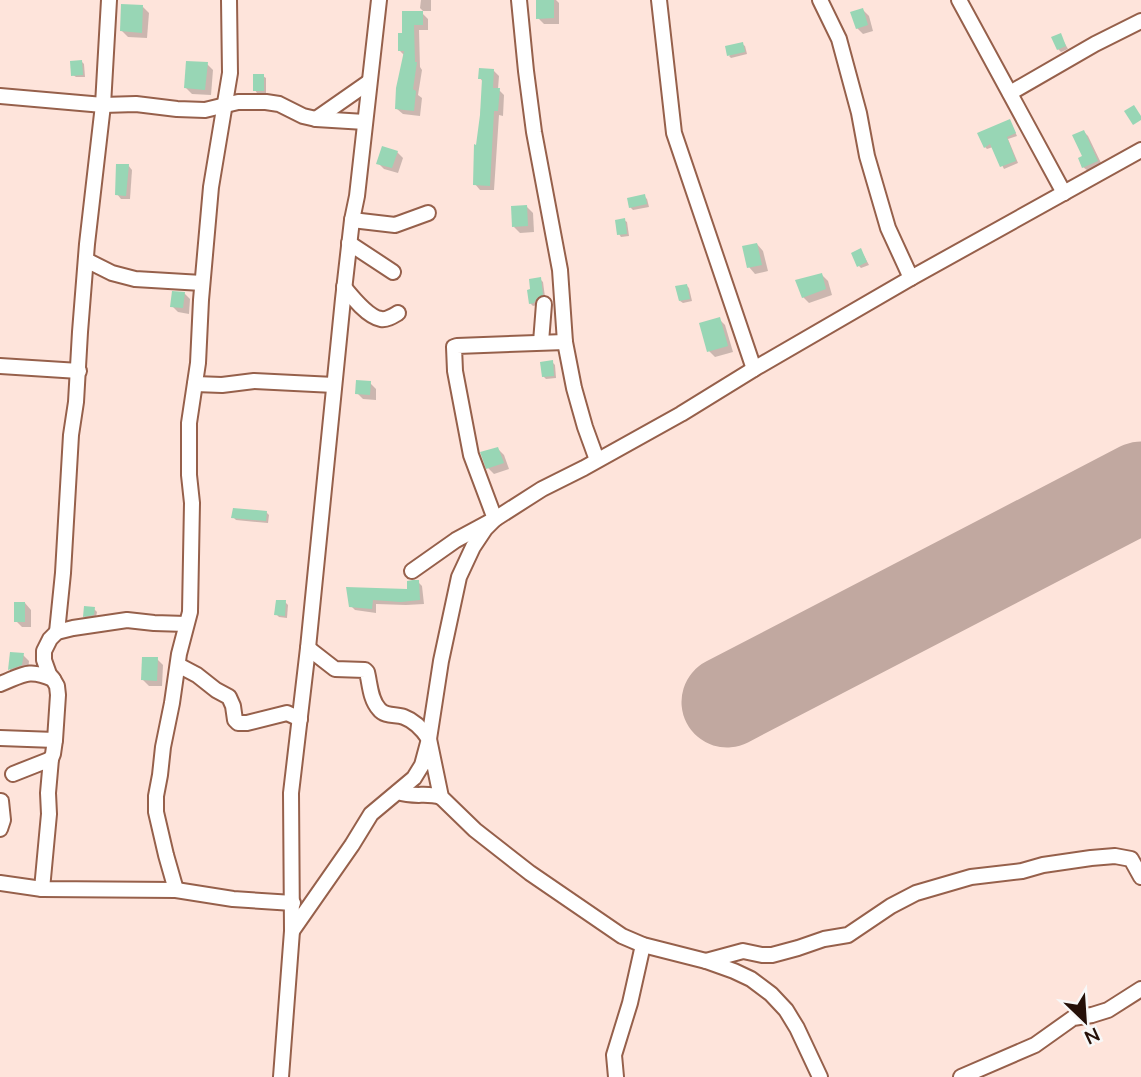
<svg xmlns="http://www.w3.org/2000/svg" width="1141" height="1077" font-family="'Nunito Sans',sans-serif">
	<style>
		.shadow { fill: #0003 }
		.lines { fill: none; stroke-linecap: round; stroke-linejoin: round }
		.runway { stroke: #c1a8a0; stroke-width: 91 }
		.building { fill: #98d6b5 }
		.minor-casing { stroke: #96604b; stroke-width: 18 }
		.minor { stroke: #fff; stroke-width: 14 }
	</style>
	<rect width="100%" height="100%" fill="#fee4db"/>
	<g class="shadow">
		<path d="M421,0H431V11H423L420,8Z"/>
		<path d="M538,0H556L559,3V24H544L538,18Z"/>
		<path d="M143,7L149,13L147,38L128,37L122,31Z"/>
		<path d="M863,10L869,16L873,31L863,34L857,28Z"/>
		<path d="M422,13L428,19V30H419L420,67L422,70L418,95L422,98L420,116L403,114L397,109L405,56L400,51L404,35Z"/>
		<path d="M1060,35L1068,49L1061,52L1058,49Z"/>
		<path d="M742,44L745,46L747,54L731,58L729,56Z"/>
		<path d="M81,61L84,64L85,77H76L73,75Z"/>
		<path d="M207,64L213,70L211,95L192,94L185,87Z"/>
		<path d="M494,71L499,76L498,89L504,95L503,116L499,115L494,190H480L475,184L483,82L480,78Z"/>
		<path d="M263,76L266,78V93H257L255,90Z"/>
		<path d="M1010,121L1017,136L1008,139L1018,163L1004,169L993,147L987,149L985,147Z"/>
		<path d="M1084,132L1088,136L1102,165L1088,171L1083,167L1085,157Z"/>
		<path d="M397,152L403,158L398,173L384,169L378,163Z"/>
		<path d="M128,165L132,170L130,199H121L117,194Z"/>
		<path d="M644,196L647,199L649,207L633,210L630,207Z"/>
		<path d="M527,207L533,213L534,232L520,233L514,227Z"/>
		<path d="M624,220L627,222L629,236L621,237L619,234Z"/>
		<path d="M757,244L763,251L768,271L755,274L749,267Z"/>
		<path d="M861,250L869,265L861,268L859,266Z"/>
		<path d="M822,275L828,281L832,295L809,303L803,297Z"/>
		<path d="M540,279L543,282L545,297L539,300L537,305L533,306L530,303Z"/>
		<path d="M686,285L689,288L692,301L683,303L680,301Z"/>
		<path d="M184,293L190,299L189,314L178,312L172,306Z"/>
		<path d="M719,319L725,325L733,352L715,357L709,351Z"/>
		<path d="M552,362L555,365L556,378L546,379L543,376Z"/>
		<path d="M370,383L376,389V400L363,399L357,393Z"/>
		<path d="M498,449L504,455L509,469L494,474L488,468Z"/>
		<path d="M266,512L269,515L268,523L236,520L233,517Z"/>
		<path d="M418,582L422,586L424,604L406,605L376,604V613L355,610L351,606L348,588L409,591Z"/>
		<path d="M285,602L288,605L287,618L279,617L276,614Z"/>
		<path d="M25,603L31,610V627H22L16,621Z"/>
		<path d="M94,609L97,612L96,617L87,619L84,616Z"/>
		<path d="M12,654L23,655L29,661L28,671L16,675L10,670Z"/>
		<path d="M157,659L163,665L162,686H149L143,680Z"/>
	</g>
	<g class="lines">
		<path class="runway" d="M727,702L1141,487"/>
	</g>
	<g class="building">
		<path d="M536,0H554V18L536,19Z"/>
		<path d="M121,4L143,5L142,33L120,31Z"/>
		<path d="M863,8L868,25L856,29L850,12Z"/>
		<path d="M402,11H423V25H414L415,62H417L413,89L416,91L414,111L395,109L396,88L404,51H398V33H402Z"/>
		<path d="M1061,33L1066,46L1057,50L1051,37Z"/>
		<path d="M743,42L745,52L727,56L725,46Z"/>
		<path d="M82,60L83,75L71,76L70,61Z"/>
		<path d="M186,61L208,62L205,90L184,88Z"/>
		<path d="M479,68L494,69L493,88H500L498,111H494L490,186L473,185L474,144L476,145L480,115L482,79H478Z"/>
		<rect x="253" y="74" width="11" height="17"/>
		<path d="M1134,105L1141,116V120L1133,125L1124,111Z"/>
		<path d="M1010,119L1016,133L1007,137L1016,161L1000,167L990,144L984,148L977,133Z"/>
		<path d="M1084,130L1098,161L1082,168L1078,158L1082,156L1072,135Z"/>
		<path d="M382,146L398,151L392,168L376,164Z"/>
		<path d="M116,164H129L126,196L115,195Z"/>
		<path d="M645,194L647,204L629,208L627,198Z"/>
		<path d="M527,205L528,226L512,227L511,206Z"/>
		<path d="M625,218L627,234L617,235L615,220Z"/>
		<path d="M757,243L762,265L747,268L742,246Z"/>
		<path d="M861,248L867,262L857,267L851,253Z"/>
		<path d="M822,273L826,289L802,298L795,280Z"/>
		<path d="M541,277L543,295L537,298L534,303L529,304L527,290L530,289L529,279Z"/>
		<path d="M687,284L690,299L679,301L675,286Z"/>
		<path d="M172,291L185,292L183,308L170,307Z"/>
		<path d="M720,317L728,346L707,352L699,323Z"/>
		<path d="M553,360L554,376L542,377L540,362Z"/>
		<path d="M356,380L371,381L370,395L355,394Z"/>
		<path d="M498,447L504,463L486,469L480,452Z"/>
		<path d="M233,508L267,511L266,521L231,518Z"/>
		<path d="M413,580H419L420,600L401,602L373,600L372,609L349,607L346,587L407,589V581Z"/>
		<path d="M276,600H286L285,616L274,615Z"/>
		<rect x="14" y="602" width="11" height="20"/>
		<path d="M84,606L95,607L94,615L83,617Z"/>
		<path d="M10,652L24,653L22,665L8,670Z"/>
		<path d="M142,657H158L157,681L141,680Z"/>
	</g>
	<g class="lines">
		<g class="minor-casing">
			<g id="minor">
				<path d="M519,0L526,71L534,132L560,270L565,342L574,388L585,427L597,460"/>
				<path d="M659,0L674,133L754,369"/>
				<path d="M820,0L839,39L859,113L867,156L888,228L911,278"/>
				<path d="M959,0L1064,193"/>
				<path d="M1010,93L1095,44L1141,21"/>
				<path d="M0,96L103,105L136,104L177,109L205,110L238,102H266L279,104L303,116L316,119L365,122"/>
				<path d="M316,119L369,82"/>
				<path d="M352,220L395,225L428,213"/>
				<path d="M349,243L393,272"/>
				<path d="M86,260L112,273L135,279L202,283"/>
				<path d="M344,287C352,297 368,317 381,319C387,320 393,316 398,313"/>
				<path d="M541,342L544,304"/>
				<path d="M0,366L79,371"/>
				<path d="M195,384L222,385L254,381L334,385"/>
				<path d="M412,571L456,540L495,519L471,455L455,371L454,347L457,346L565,342"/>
				<path d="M57,632L63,573L71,435L76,402L80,332L87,244L103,105L109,0"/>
				<path d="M308,648L335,669L365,670L367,672C370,684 370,699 379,709C385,717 396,714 404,717C415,721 423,730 429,739L441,797L475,830L530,873L622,936L643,945L706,961L734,971L751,979L771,994L786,1010L797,1028L820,1077"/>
				<path d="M178,665L197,675L216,690L229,697L233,706L235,720L238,723H247L287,713L300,719"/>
				<path d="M0,684C23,675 28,668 53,679L49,674L44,660V651L50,639L57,632L73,628L127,620L154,623L186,624"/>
				<path d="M0,738L55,740"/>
				<path d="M13,774L51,759"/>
				<path d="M398,792C415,798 426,792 441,797"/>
				<path d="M0,829L3,820L1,801"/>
				<path d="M0,883L42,889L176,890L233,899L293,903"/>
				<path d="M42,889L49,814L48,793L51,759L53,754L55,740L58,695L57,686L53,679"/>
				<path d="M176,890L166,855L156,812V796L160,775L163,747L172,703L179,654L190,612L192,503L189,475V423L198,363L201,300L211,187L230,73L229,0"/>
				<path d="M292,931L352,845L371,814L414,778L422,765L429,739L441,661L459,577L473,547L485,529L495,519L542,489L584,468L681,414L754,369L911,278L1141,150"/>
				<path d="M706,961L743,951L762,955H772L798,948L824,939L848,935L891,906L916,893L971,877L1022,871L1043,865L1091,858L1115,856L1131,859L1141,877"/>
				<path d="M281,1077L292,931L291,793L308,648L343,299L352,220L357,196L379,0"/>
				<path d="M616,1077L614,1055L630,1003L643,945"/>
				<path d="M961,1077L1035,1045L1073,1018L1092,1015L1108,1010L1141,989"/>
			</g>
		</g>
		<use href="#minor" class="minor"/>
	</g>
	<g transform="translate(1085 1021) rotate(155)" stroke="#f8f8f8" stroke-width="5" paint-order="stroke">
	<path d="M0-5L12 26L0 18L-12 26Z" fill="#251008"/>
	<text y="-10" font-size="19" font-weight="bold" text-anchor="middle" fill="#251008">N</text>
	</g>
</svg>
